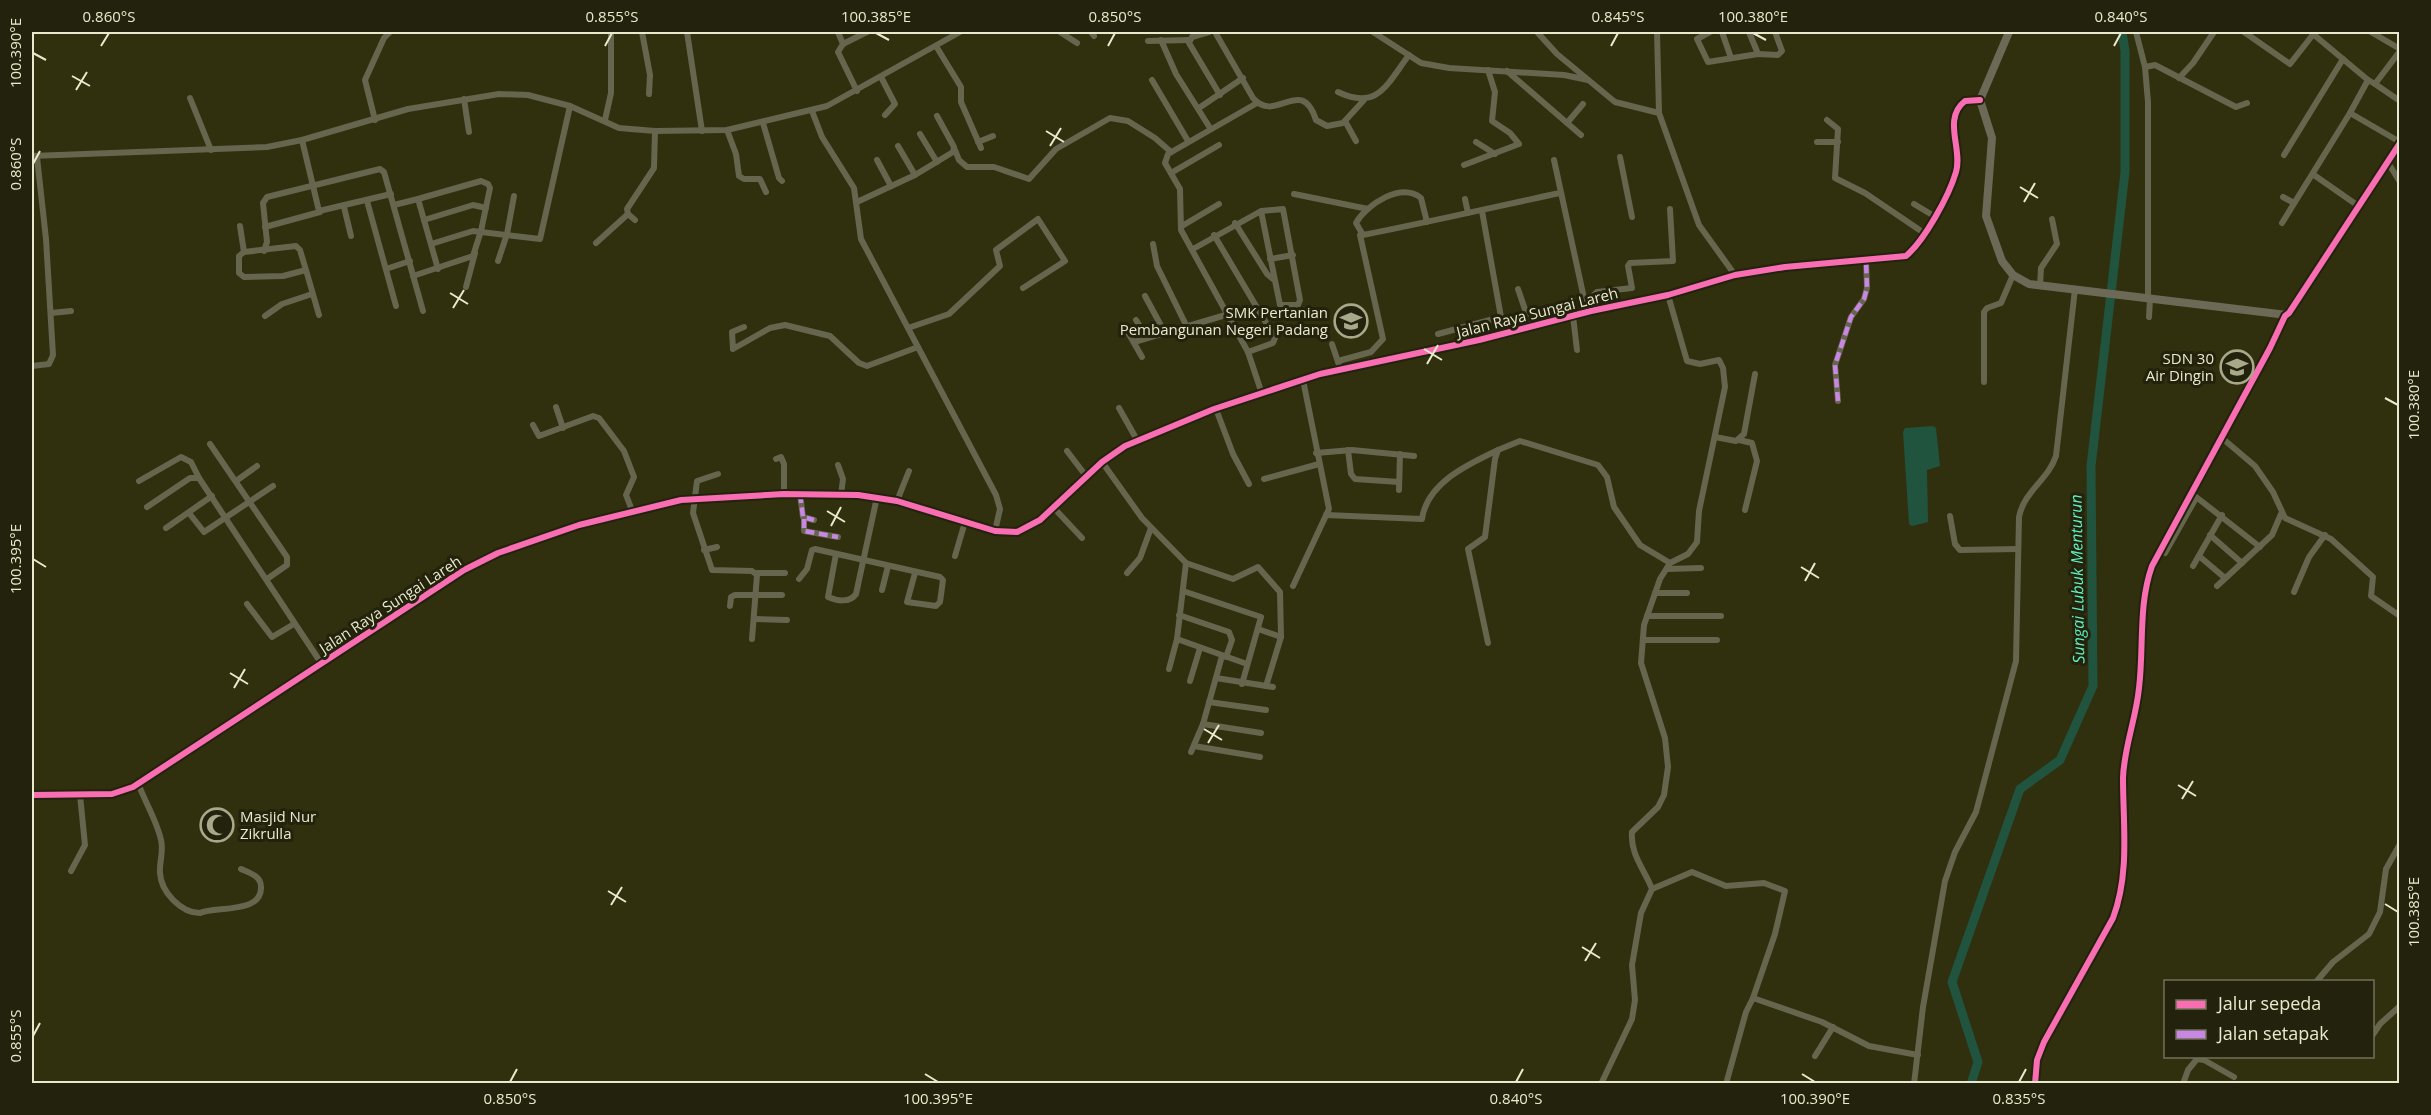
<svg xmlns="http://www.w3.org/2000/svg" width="2431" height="1115" font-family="'Open Sans',sans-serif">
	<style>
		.water { fill: #20543f }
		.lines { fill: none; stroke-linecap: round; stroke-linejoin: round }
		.river { stroke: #20543f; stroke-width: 9 }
		.street { stroke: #66654e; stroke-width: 6 }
		.secondary { stroke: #6c6a56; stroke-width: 8 }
		.quiet { stroke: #c787e3; stroke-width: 4.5; stroke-dasharray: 9 4.5; stroke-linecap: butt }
		.cycleway-casing { stroke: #23220c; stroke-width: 10 }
		.cycleway { stroke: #f96db3; stroke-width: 6 }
		.ticks { fill: none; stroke: #e9e9cd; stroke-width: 2 }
		.labels { text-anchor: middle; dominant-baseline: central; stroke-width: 6; stroke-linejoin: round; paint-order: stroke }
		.poi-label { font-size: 15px; fill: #e9e9cd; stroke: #23220c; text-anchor: end }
		.street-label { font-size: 15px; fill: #e9e9cd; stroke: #23220c }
		.water-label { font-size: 16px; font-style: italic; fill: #5ff3c1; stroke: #23220c }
		.neatline { fill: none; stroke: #e9e9cd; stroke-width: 2 }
		.ticks-label { font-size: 15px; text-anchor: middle; fill: #e9e9cd }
	</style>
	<rect width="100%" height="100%" fill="#302f0e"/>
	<path class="water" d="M1933,426L1936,428L1940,466L1927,470L1928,522L1912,526L1909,524L1903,432L1905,428Z"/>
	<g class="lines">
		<path class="river" d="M1971,1084L1978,1062L1952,982L2020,789L2060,760L2093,686L2091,466L2125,172V51L2122,32"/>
		<g class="street">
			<path d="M642,32L650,75L649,94"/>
			<path d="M687,32L702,131"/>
			<path d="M838,32L843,44L838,52L857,91"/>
			<path d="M1060,32L1077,43"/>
			<path d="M1091,32L1094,36"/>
			<path d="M1209,32L1192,37L1189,43L1220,95"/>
			<path d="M1215,32L1253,98C1276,125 1301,74 1316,120L1327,126L1343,123L1364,100"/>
			<path d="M1373,32L1421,63L1449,68L1564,75L1588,80"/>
			<path d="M1537,32L1557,54L1615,102L1659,113"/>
			<path d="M1657,32L1659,113L1699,225L1735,275"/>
			<path d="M1710,32L1697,39L1708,62L1758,54L1778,55L1782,51L1775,32"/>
			<path d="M1722,32L1731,58"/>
			<path d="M1749,32L1758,54"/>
			<path d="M2136,32L2145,67L2148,102V299"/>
			<path d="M2244,32L2290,64L2315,32"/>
			<path d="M2371,32L2400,49"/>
			<path d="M2313,34L2368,80"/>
			<path d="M1161,40L1176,74L1210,128"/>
			<path d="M1148,41L1189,40"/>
			<path d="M843,44L867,32"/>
			<path d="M936,46L961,87V102L981,148"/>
			<path d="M2400,51L2375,84L2368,80L2350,113L2400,142"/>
			<path d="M2145,67L2155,65L2236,107L2247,103"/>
			<path d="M1507,71L1581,135"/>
			<path d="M881,77L895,104L885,115"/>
			<path d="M2179,78L2193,63L2214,32"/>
			<path d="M1152,80L1188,141"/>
			<path d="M2375,84L2400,101"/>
			<path d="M1338,92C1378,111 1387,84 1409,55"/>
			<path d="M190,98L211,150"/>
			<path d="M464,99L469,132"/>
			<path d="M1257,103L1168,154L1165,163L1180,189L1181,230L1248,352L1262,394"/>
			<path d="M1199,108L1243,78"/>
			<path d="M812,111L822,137L854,188L861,239L996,495L1000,509L995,531"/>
			<path d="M375,120L365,80L384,38L390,32"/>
			<path d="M605,120L611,93V32"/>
			<path d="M1827,120L1838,129L1835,178L1865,193L1924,233"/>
			<path d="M1345,121L1356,141"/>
			<path d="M763,123L779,178L782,181"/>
			<path d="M1567,123L1583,104"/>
			<path d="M727,130L736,154L739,176L744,179H760L766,192"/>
			<path d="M920,134L937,162"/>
			<path d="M302,140L319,211L391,194"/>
			<path d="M978,142L993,136"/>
			<path d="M1476,142L1495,154"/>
			<path d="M1817,142H1838"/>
			<path d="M898,146L915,175"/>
			<path d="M955,150L959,160L967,167H994L1029,179L1056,149L1110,118L1128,121L1155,138L1171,152"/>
			<path d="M2284,155L2343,59"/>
			<path d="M32,156L267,147L302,140L408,109L499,94L528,95L570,106L619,128L655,131L727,130L827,106L960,32"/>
			<path d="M1620,157L1632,217"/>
			<path d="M877,160L891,186"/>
			<path d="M1554,160L1585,303"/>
			<path d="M2387,161L2400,182"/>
			<path d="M1464,165L1519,144L1510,133L1492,121L1495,92L1488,70"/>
			<path d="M1171,173L1219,145"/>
			<path d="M2314,175L2357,205"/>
			<path d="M1294,194L1368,209"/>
			<path d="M2283,197L2294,203"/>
			<path d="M1465,199L1468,213"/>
			<path d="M367,201L396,306"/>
			<path d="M857,202L915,175L953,152L954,147L937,116"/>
			<path d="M1914,204L1934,216"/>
			<path d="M394,205L418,199L438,269"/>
			<path d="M344,207L351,236"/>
			<path d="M424,220L473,205L486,208"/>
			<path d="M635,220L628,214L627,209L654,168L655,131"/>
			<path d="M1427,222L1421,198C1401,182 1367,204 1356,223L1363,235C1429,222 1494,207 1560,193"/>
			<path d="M1235,223L1267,274L1273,279"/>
			<path d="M2282,223L2350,113"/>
			<path d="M240,226L244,252"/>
			<path d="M1182,226L1219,204"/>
			<path d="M265,227L320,212"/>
			<path d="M1214,235L1275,338L1273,343L1248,352"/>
			<path d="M596,243L628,214"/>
			<path d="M431,244L473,231L540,239L570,106"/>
			<path d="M1153,244L1157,266L1187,327"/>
			<path d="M1193,249L1261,211L1283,209L1300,300L1298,305H1280L1261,211"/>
			<path d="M264,251L267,242L263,203L267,197L380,169L384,172L423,311"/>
			<path d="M1270,259L1293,255"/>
			<path d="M498,261L507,234L514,196"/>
			<path d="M386,269L410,261"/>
			<path d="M306,270L300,250L296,246L244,252L239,256V273L244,277L283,276L306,270L319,315"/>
			<path d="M413,276L473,256L481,231L490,188L488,184L481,181L418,199"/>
			<path d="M2040,286L2041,268L2057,244L2052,219"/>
			<path d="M466,287L475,253"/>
			<path d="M1518,289L1531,327"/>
			<path d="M1145,296L1165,333"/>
			<path d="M1585,303L1597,292L1632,288L1628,266L1630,263L1673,261L1670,209"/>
			<path d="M51,313L71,311"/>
			<path d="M265,316L282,304L312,294"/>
			<path d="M1573,316L1577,350"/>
			<path d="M2149,317L2150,299"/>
			<path d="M1136,320L1146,336"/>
			<path d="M744,327L732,332L733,349L770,328L785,325L830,336L859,363L867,366L918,347"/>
			<path d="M908,328L949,314L1000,266L996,250L1038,219L1065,261L1023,288"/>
			<path d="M1126,329L1142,357"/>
			<path d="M1438,334L1501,317L1482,211"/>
			<path d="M1134,342L1229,314"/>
			<path d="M1332,344L1340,368"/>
			<path d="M1338,361L1371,352L1383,339L1360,235"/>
			<path d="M32,366L49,364L53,355L46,239L37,157"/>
			<path d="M1984,382V312L1987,308L2001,303L2013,275"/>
			<path d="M1838,401L1835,365L1851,317L1864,299L1867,288L1866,259"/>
			<path d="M556,407L563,428"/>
			<path d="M1119,408L1137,440"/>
			<path d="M1216,409L1233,454L1249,484"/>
			<path d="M533,425L539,436L593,416L599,418L624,451L634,477L626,495L632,510"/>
			<path d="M1715,437L1736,441L1744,434L1755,374"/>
			<path d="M2222,438L2255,466L2273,492L2285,518L2331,539L2373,577L2371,596L2400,616"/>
			<path d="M1739,440L1752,443L1757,461L1745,510"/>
			<path d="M210,444L287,557V565L267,579"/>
			<path d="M1348,450L1351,474L1355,479L1399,482"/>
			<path d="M1067,451L1086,476"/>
			<path d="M1316,453L1352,450L1414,456"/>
			<path d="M776,459L781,457L784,464V494"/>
			<path d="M1102,462L1142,518L1186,563L1233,579L1258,567L1280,592L1281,637L1266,686"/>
			<path d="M838,465L843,479L841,495"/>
			<path d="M718,474L697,481L693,513L712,570L752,571L757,575L752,639"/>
			<path d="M1264,479L1319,464"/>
			<path d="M139,481L181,457L191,462L199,478"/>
			<path d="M236,481L257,466"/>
			<path d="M1399,490L1400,454"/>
			<path d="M2191,493L2260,547"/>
			<path d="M800,494L803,517L814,520"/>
			<path d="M897,501L909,471"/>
			<path d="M147,507L190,478H199L321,663"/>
			<path d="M1053,507L1082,538"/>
			<path d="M189,513L204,532L273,486"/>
			<path d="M1326,515L1422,519C1427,483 1468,464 1498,450"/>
			<path d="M1950,516L1955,544L1960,550L2018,549"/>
			<path d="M804,519V531L838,537"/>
			<path d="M166,528L212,496"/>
			<path d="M2210,535L2242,563"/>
			<path d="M704,550L717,547"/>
			<path d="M2165,553L2196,498"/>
			<path d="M836,554L828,597C837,601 850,603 856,594L877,497"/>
			<path d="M955,556L965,522"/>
			<path d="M2199,556L2225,578"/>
			<path d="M1186,563L1177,639L1247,664"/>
			<path d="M2193,566L2222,515"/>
			<path d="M1667,569L1701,568"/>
			<path d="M756,573H785"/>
			<path d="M1127,573L1140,558L1151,528"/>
			<path d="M799,579L807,569L812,550L815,549L940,577L943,580L940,602L936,606L907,602L915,573"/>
			<path d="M1293,586L1329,509L1303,380"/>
			<path d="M2217,586L2272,535L2281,514"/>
			<path d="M882,590L888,566"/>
			<path d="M1183,591L1261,617L1242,684"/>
			<path d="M2294,592L2309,557L2325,535"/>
			<path d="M1655,593H1687"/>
			<path d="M247,604L272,637L294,624"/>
			<path d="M730,606L731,597L735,595H782"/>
			<path d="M1179,615L1229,632L1232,640L1226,657"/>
			<path d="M1647,616H1721"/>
			<path d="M755,619L787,620"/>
			<path d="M1258,629L1281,637"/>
			<path d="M1643,640H1717"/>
			<path d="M1488,643L1468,549L1485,537L1495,459L1498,450L1520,441L1598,465L1607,477L1614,507L1640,545L1670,563"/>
			<path d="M1169,669L1177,639"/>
			<path d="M1216,678L1273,687"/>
			<path d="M1190,681L1200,648"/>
			<path d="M1209,702L1266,710"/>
			<path d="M1203,724L1261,733"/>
			<path d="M1194,746L1260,757"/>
			<path d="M1191,752L1203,724L1222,656"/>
			<path d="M138,783C145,802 157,821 161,840C164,851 159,863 160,873C161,892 181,913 200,913C216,906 262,914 261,887C261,876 250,873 241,869"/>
			<path d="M71,871L85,845L80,795"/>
			<path d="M1652,889L1692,872L1726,886L1764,883L1785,891L1775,934L1753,998L1822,1022L1869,1046L1918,1055"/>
			<path d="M2316,982L2333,962L2369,934L2380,912L2386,869L2400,844"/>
			<path d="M2372,1036L2380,1024L2400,1006"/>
			<path d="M1815,1056L1833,1027"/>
			<path d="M1601,1084L1632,1019L1635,1000L1632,965L1641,913L1652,889C1645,870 1630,855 1632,832L1658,807L1664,795L1668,767L1665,738L1641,663L1644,625L1660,579L1670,563L1688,554L1697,542L1699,511L1725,387L1723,368L1719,360L1700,364L1687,361L1668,295"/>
			<path d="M1726,1084L1746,1012L1753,998"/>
			<path d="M1914,1084L1923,1007L1945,881L1955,852L1976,812L2016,661L2019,517C2024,491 2048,480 2056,456L2075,289"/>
			<path d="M2035,1084L2037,1060L2044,1042L2113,918L2119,904L2123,866L2124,759L2139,689L2145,587L2152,566L2270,348L2285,316"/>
			<path d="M2183,1084L2188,1070L2197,1059L2204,1060L2234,1077"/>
		</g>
		<g class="secondary">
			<path d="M2009,32L1980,100L1992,138L1986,216L2002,261L2013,275L2029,284L2287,315L2400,143"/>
			<path d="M32,795L112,794L133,787L464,570L498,553L579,525L681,500L784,494L858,495L897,501L995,531L1017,532L1040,520L1102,462L1125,446L1214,409L1320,374L1479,340L1591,311L1668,295L1735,275L1785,267L1906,256C1924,241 1949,196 1956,172C1963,149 1942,119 1965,101L1980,100"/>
		</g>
		<g class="quiet">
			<path d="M1838,401L1835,365L1851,317L1864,299L1867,288L1866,259"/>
			<path d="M800,494L803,517L814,520"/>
			<path d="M804,519V531L838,537"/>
		</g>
		<g class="cycleway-casing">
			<g id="cycleway">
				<path d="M32,795L112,794L133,787L464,570L498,553L579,525L681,500L784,494L858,495L897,501L995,531L1017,532L1040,520L1102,462L1125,446L1214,409L1320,374L1479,340L1591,311L1668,295L1735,275L1785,267L1906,256C1924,241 1949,196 1956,172C1963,149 1942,119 1965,101L1980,100"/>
				<path d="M2035,1084L2037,1060L2044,1042L2113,918C2130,873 2123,824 2123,778C2124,747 2136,719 2139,688C2144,648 2138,605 2152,566L2270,348L2285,316L2289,313L2400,143"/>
			</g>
		</g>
		<use href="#cycleway" class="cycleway"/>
	</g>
	<path class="ticks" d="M876,33L889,40M1753,33L1766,40M101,46L109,33M605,46L612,33M1108,46L1115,33M1611,46L1618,33M2114,46L2121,33M33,53L46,60M72,76L90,86M76,90L87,72M1046,131L1064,142M1050,146L1061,128M33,164L40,151M2020,187L2038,198M2024,202L2035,183M450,293L468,304M453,308L464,290M1424,349L1442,360M1427,364L1438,345M2385,398L2398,405M827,511L845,522M831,526L841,507M33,559L46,567M1801,567L1819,578M1805,581L1815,563M230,673L248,684M234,688L245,669M1204,729L1222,740M1208,743L1219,725M2178,785L2196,796M2182,799L2193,781M608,891L626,902M2385,904L2398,912M611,905L622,887M1582,947L1600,958M1585,961L1596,943M33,1036L40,1023M925,1074L938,1082M1802,1074L1815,1082M510,1082L517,1069M1516,1082L1523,1069M2019,1082L2026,1069"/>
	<defs>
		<g id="school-ring" transform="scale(1.725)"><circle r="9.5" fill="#23220c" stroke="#a8a88a" stroke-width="1.5"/><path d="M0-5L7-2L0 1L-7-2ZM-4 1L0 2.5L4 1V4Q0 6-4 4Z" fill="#a8a88a"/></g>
		<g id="mosque-ring" transform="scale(1.725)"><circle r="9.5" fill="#23220c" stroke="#a8a88a" stroke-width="1.5"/><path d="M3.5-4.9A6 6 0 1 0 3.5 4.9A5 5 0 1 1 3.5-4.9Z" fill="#a8a88a"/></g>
	</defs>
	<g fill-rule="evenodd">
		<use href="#school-ring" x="1351" y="321"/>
		<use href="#school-ring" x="2237" y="367"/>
		<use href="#mosque-ring" x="217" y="825"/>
	</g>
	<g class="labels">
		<g class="poi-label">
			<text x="1328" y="312">SMK Pertanian<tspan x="1328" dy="17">Pembangunan Negeri Padang</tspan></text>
			<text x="2214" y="358">SDN 30<tspan x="2214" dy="17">Air Dingin</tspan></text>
			<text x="240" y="816" text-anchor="start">Masjid Nur<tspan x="240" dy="17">Zikrulla</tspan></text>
		</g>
		<g class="street-label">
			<text transform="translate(1537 312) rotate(-14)">Jalan Raya Sungai Lareh</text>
			<text transform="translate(390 604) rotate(-33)">Jalan Raya Sungai Lareh</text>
		</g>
		<g class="water-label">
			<text transform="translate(2077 579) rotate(-91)">Sungai Lubuk Menturun</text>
		</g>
	</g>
	<rect width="2431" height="1115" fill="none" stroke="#23220c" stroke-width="66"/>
	<rect x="2164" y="980" width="210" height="78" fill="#23220c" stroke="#727259" stroke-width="1.5"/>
	<rect x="2176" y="1000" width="30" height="9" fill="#f96db3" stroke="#727259" stroke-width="1.5"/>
	<text x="2218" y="1010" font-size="18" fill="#e9e9cd">Jalur sepeda</text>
	<rect x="2176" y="1030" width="30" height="9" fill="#c787e3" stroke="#727259" stroke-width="1.5"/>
	<text x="2218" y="1040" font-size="18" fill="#e9e9cd">Jalan setapak</text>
	<rect x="33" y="33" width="2365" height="1049" class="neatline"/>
	<g class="ticks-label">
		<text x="109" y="22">0.860°S</text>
		<text x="612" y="22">0.855°S</text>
		<text x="876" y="22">100.385°E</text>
		<text x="1115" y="22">0.850°S</text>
		<text x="1618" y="22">0.845°S</text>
		<text x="1753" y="22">100.380°E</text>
		<text x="2121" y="22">0.840°S</text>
		<text transform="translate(16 53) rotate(-90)" y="5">100.390°E</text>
		<text transform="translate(16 164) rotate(-90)" y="5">0.860°S</text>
		<text transform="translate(2414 405) rotate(-90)" y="5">100.380°E</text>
		<text transform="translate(16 559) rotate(-90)" y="5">100.395°E</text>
		<text transform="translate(2414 912) rotate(-90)" y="5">100.385°E</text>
		<text transform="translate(16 1036) rotate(-90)" y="5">0.855°S</text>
		<text x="510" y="1104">0.850°S</text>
		<text x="938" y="1104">100.395°E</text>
		<text x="1516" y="1104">0.840°S</text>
		<text x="1815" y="1104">100.390°E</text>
		<text x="2019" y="1104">0.835°S</text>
	</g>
</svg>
